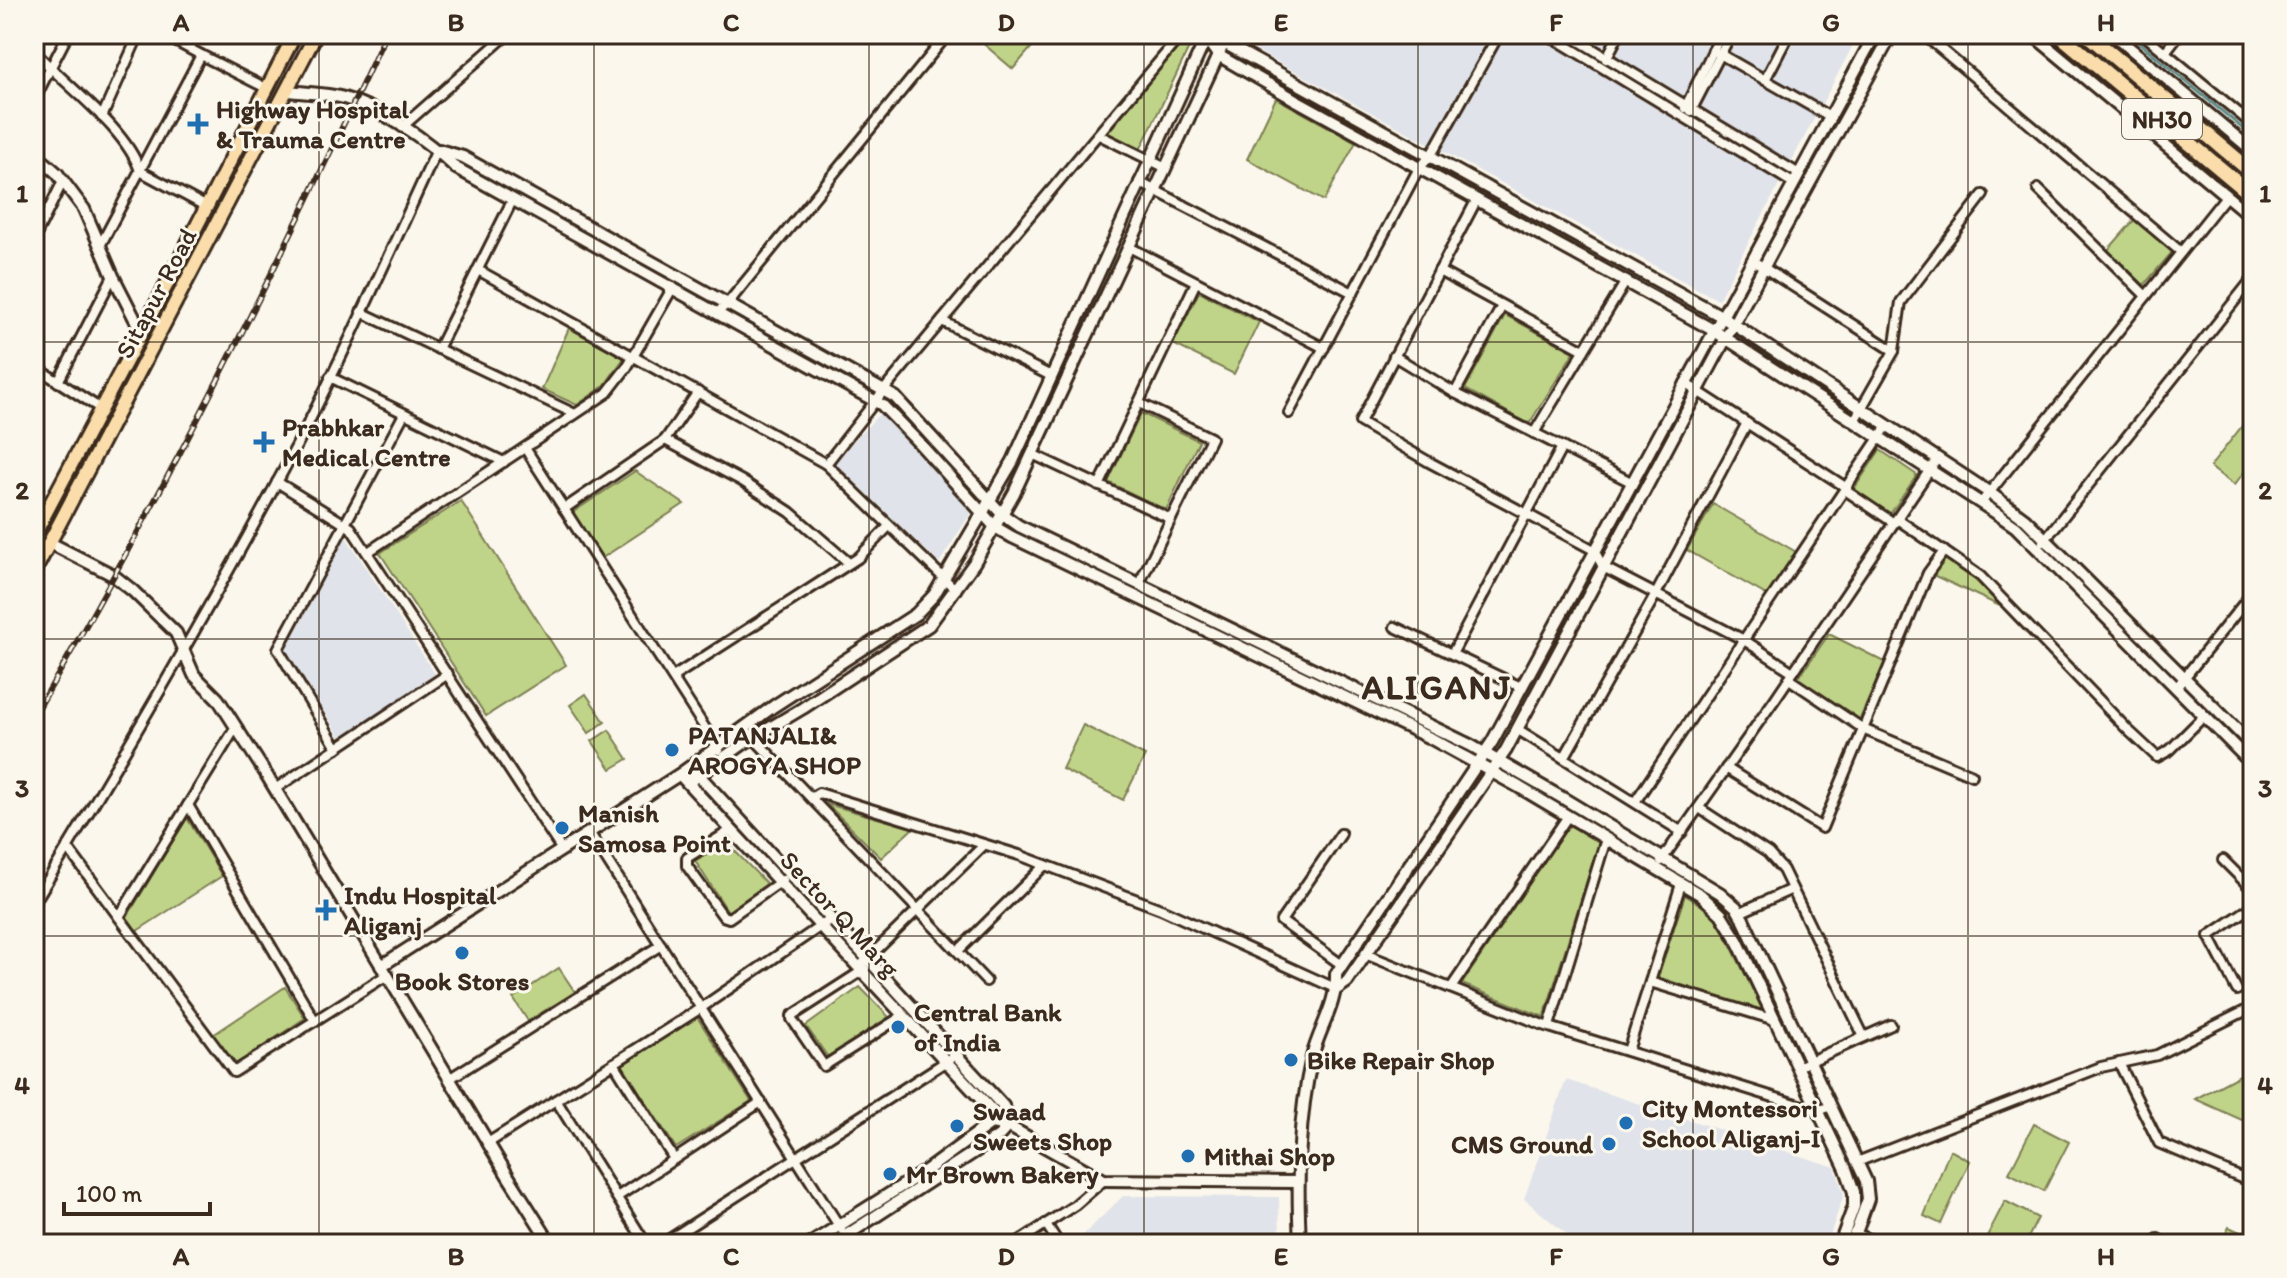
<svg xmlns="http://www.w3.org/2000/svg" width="2287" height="1278" font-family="Itim,sans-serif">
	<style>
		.built { fill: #e0e3e9 }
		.green { fill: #c0d489; stroke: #7e7f54; stroke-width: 2 }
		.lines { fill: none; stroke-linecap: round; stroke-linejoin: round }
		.stream { stroke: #618c8a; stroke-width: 3 }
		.minor-casing { stroke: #3b2a1e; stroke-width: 14 }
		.tertiary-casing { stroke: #3b2a1e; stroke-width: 16 }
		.primary-casing { stroke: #3b2a1e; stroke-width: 18 }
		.trunk-casing { stroke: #3b2a1e; stroke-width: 20 }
		.minor { stroke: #fbf7ec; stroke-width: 8 }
		.tertiary { stroke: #fbf7ec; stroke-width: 10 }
		.primary { stroke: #faddab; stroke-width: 12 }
		.trunk { stroke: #faddab; stroke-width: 14 }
		.rail-casing { stroke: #3b2a1e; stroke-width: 6 }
		.rail { stroke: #fbf7ec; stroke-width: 3; stroke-dasharray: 9; stroke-linecap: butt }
		.grid { fill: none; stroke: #3b2a1e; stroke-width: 2; stroke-opacity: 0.55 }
		.poi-dot { fill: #1f6fb2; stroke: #fbf7ec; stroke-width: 3 }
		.labels { text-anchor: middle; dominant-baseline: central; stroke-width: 6; stroke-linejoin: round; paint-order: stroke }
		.shield { fill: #fbf7ec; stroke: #75685c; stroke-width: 2 }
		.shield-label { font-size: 24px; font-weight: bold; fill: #3b2a1e }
		.poi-label { font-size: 26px; font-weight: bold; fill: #3b2a1e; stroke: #fbf7ec; text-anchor: start }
		.street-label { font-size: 26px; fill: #3b2a1e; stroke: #fbf7ec }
		.district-label { font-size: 34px; font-weight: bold; letter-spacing: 2px; fill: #3b2a1e; stroke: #fbf7ec }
		.neatline { fill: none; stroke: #3b2a1e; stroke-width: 3 }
		.grid-label { font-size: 26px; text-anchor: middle; font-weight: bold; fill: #3b2a1e }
	</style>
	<rect width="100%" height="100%" fill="#fbf7ec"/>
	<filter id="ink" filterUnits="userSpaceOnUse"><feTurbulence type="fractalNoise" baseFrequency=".0125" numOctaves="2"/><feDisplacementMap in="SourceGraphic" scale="16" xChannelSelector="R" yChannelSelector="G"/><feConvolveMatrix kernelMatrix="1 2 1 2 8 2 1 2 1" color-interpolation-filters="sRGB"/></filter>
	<g filter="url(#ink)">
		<g class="built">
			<path d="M1237,34H1859L1718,300L1235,39Z"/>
			<path d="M880,413L973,510L939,563L834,462Z"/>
			<path d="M346,537L435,674L341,738L284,649Z"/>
			<path d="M1566,1080L1835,1167L1844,1194L1827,1244H1571V1238L1524,1199Z"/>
			<path d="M1123,1196L1279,1197L1280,1244H1074Z"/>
		</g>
		<g class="green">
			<path d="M972,34H1043L1013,69Z"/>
			<path d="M1182,42L1190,46L1140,150L1106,135Z"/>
			<path d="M1276,98L1356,142L1324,201L1247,159Z"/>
			<path d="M2135,219L2173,251L2144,285L2108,250Z"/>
			<path d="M1199,292L1259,322L1234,374L1173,344Z"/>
			<path d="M1505,315L1574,352L1529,424L1465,389Z"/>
			<path d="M569,328L624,358L604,386L577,405L542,389Z"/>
			<path d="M2253,412V461L2234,485L2210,467Z"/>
			<path d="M1141,413L1199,441L1166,510L1108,482Z"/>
			<path d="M1880,450L1917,475L1888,517L1852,492Z"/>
			<path d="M635,471L684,504L602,558L572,513Z"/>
			<path d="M461,501L566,665L486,716L380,553Z"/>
			<path d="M1713,504L1798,553L1768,596L1687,550Z"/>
			<path d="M1946,558L1972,576L2000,606L1933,575Z"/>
			<path d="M1829,634L1885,662L1859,721L1797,680Z"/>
			<path d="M586,694L605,722L589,733L570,705Z"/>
			<path d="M1083,725L1145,756L1123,800L1062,769Z"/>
			<path d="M609,730L628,759L611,769L592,741Z"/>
			<path d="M827,804L913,828L881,858Z"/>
			<path d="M187,818L222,876L137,931L127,917Z"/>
			<path d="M1569,825L1599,842L1544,1017L1462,984Z"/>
			<path d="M726,842L769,886L729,913L695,861Z"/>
			<path d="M1685,895L1716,915L1764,1013L1658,977Z"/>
			<path d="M559,968L575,992L528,1021L513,998Z"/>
			<path d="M285,987L305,1018L234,1066L213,1035Z"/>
			<path d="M860,987L889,1017L830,1060L806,1026Z"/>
			<path d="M697,1017L751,1101L676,1148L622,1065Z"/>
			<path d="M2253,1068V1125L2195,1099Z"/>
			<path d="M2034,1124L2069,1142L2044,1191L2009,1173Z"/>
			<path d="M1950,1150L1970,1161L1941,1224L1924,1216Z"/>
			<path d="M2005,1201L2038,1218L2025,1244H1983Z"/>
			<path d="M2229,1227L2253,1238V1244H2221Z"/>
		</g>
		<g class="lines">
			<path class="stream" d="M2129,34L2253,137"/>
			<g class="minor-casing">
				<g id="minor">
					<path d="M162,34L201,55"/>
					<path d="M1547,34L1793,183"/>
					<path d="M1568,34L1799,174"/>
					<path d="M1923,34L2181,252"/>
					<path d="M2143,34L2253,125"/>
					<path d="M1713,50L1830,117"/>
					<path d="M34,51C66,86 126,128 140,171L207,207"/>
					<path d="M2165,52L2179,34"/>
					<path d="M1606,59L1619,34"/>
					<path d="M1765,80L1789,34"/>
					<path d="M34,100L68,34"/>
					<path d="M1685,108L1721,34"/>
					<path d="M1691,111L1731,34"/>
					<path d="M102,117L139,34"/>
					<path d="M402,127L508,34"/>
					<path d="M1099,135L1166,168"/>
					<path d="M1139,182L1353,293"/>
					<path d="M2038,189L2146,296"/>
					<path d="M1477,199L1360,422L1429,462L1594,550L1603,567L1744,640L1793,672"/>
					<path d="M34,239L63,181"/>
					<path d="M100,246L201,55L268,89"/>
					<path d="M1129,247L1324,348"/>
					<path d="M1752,260L1894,351"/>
					<path d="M478,270L826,464L956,590"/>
					<path d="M1439,271L1584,350"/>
					<path d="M361,312L575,414"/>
					<path d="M718,312L728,303L948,34"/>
					<path d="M942,321L1051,376"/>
					<path d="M438,349L513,199"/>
					<path d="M1394,356L1455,393L1631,482"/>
					<path d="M34,366L101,409"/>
					<path d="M330,377L504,462"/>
					<path d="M58,382L113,276"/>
					<path d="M1685,383L1847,488"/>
					<path d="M1455,393L1502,306"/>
					<path d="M1289,413L1419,168L1430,157L1499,34"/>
					<path d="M1854,421L1894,351L1901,302L1983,195"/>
					<path d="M1534,433L1626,281"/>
					<path d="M665,440L742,481L790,512L849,563"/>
					<path d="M525,448L719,750"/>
					<path d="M1032,454L1171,519"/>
					<path d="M826,464L884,390L1182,34"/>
					<path d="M277,482L351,528L562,850"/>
					<path d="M1099,486L1196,282"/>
					<path d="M1845,490L1894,523"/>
					<path d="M1981,503L2226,196"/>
					<path d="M34,508L45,515"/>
					<path d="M564,509L665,440L698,392"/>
					<path d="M1897,519L1980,576L2128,730L2157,757L2170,750L2204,716"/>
					<path d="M2043,542L2253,278"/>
					<path d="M368,552L607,393L627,367L673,287"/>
					<path d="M1139,584L1211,438L1139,403"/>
					<path d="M1395,627L1521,687"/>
					<path d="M1452,654L1562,447"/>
					<path d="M673,677L858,558L889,526"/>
					<path d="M1789,679L1865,730L1972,775"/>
					<path d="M2176,688L2253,592"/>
					<path d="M744,728L986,981"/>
					<path d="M1517,729L1682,832"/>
					<path d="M337,748L278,649L404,414"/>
					<path d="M1564,758L1656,594L1747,423"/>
					<path d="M1726,768L1822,828L1928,573L1944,551"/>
					<path d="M275,789L448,674"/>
					<path d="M811,798L819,793L1019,855L1161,909L1337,989"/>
					<path d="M1635,802L1887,426"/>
					<path d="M188,805L315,1021"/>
					<path d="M1699,808L1768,853L1783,870L1864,1037"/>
					<path d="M2252,811L2253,810"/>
					<path d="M731,830L687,858V866L723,916L729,918L783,880"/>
					<path d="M589,832L841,1229"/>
					<path d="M1341,834L1281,921L1342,965"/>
					<path d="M67,847L234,1072L387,975"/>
					<path d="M2223,860L2253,890"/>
					<path d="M1661,861L1775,699L1937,459"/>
					<path d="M34,903C122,758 208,612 288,462C342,360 389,254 437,150"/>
					<path d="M1739,913L1792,889"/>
					<path d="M119,917L236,727"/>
					<path d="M958,951L1045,865"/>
					<path d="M1365,954L1543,1025L1818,1111L1831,1106"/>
					<path d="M859,967L984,845"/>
					<path d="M865,969L792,1016V1019L824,1066L904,1015"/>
					<path d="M1650,982L1775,1020"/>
					<path d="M1451,988L1568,816"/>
					<path d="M2237,990L2209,936L2253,906"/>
					<path d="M1549,1026L1606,839"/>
					<path d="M1628,1051L1681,884"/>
					<path d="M614,1063L674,1159"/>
					<path d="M2119,1063L2159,1143L2253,1183"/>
					<path d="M1797,1067L1891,1025"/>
					<path d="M449,1079L661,945"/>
					<path d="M556,1100L646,1244"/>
					<path d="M488,1143L701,1008L831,919"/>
					<path d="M1857,1162L2101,1067L2157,1055L2253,1007"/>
					<path d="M617,1197L761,1102"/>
					<path d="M1046,1224L1059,1244"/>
					<path d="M1854,1233L1882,1244"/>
					<path d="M662,1244L956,1055"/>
					<path d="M1015,1244L1075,1205L1104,1180"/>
					<path d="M2156,1244L2158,1239"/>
				</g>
			</g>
			<g class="tertiary-casing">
				<g id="tertiary">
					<path d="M2032,34L2253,218"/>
					<path d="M2113,34L2253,151"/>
					<path d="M1206,38L1218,55L1294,99L1713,330L1993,511L2016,527L2253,765"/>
					<path d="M1206,38L1224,43L1721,316L1990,493L2025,519L2253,746"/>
					<path d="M288,91C306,93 326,93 344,98C383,109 427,140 456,168L882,405L919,443L995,527L1012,537L1432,739L1519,787L1701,895L1721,914L1737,940L1846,1169L1854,1192V1206L1840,1244"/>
					<path d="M439,150L463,157L895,397L1002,514L1019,526L1470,745L1566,800L1720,893L1736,907L1744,921L1866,1181L1868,1199L1852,1244"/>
					<path d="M34,153L57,173L84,209L113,276L138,325L143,330"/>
					<path d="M50,543L113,575L133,591L176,633L194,675L218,699L266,774L508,1176L551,1244"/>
					<path d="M695,771L1003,1106L1008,1115V1126L999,1136L833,1244"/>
					<path d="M683,778L993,1112L991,1123"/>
					<path d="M688,783L743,744L803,708L929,625L974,563L1014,493L1228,34"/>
					<path d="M381,966L680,774L774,706L916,614L934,595L1013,461L1208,34"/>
					<path d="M1337,989L1347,982L1506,750L1774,248L1892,34"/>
					<path d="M991,1123L1008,1126L1104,1180L1297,1182"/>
					<path d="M810,1244L927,1170L991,1123"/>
					<path d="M1300,1244C1297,1181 1298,1119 1312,1057C1319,1029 1337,1004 1336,974L1492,742L1875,34"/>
				</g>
			</g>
			<g class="primary-casing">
				<g id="primary">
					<path d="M34,535L165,288L295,34"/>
					<path d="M34,572L316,34"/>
				</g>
			</g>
			<g class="trunk-casing">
				<g id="trunk">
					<path d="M2059,34L2253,196"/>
					<path d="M2087,34L2253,173"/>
				</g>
			</g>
			<use href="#minor" class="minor"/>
			<use href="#tertiary" class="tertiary"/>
			<use href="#primary" class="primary"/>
			<use href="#trunk" class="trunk"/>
			<g class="rail-casing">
				<path id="rail" d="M34,716C164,495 278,266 386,34"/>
			</g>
			<use href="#rail" class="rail"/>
		</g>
	</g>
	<path class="grid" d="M319,34V1244M594,34V1244M869,34V1244M1144,34V1244M1418,34V1244M1693,34V1244M1968,34V1244M34,342H2253M34,639H2253M34,936H2253"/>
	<g class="poi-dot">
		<path d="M194 112h8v8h8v8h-8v8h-8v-8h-8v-8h8z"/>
		<path d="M260 430h8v8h8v8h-8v8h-8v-8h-8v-8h8z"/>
		<circle cx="672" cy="750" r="8"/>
		<circle cx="562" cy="828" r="8"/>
		<path d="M322 898h8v8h8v8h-8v8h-8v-8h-8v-8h8z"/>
		<circle cx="462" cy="953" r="8"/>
		<circle cx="898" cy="1027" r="8"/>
		<circle cx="1291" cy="1060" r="8"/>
		<circle cx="1626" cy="1123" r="8"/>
		<circle cx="957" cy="1126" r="8"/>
		<circle cx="1609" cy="1144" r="8"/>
		<circle cx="1188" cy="1156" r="8"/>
		<circle cx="890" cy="1174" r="8"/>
	</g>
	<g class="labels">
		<rect class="shield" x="2122" y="99" width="80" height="40" rx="6"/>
		<g class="shield-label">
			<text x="2162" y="119">NH30</text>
		</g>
		<g class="poi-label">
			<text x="216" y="109">Highway Hospital<tspan x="216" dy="30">&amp; Trauma Centre</tspan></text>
			<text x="282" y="427">Prabhkar<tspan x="282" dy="30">Medical Centre</tspan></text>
			<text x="688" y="735">PATANJALI&amp;<tspan x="688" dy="30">AROGYA SHOP</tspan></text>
			<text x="578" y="813">Manish<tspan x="578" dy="30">Samosa Point</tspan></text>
			<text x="344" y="895">Indu Hospital<tspan x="344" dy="30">Aliganj</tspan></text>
			<text x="462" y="981" text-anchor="middle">Book Stores</text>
			<text x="914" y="1012">Central Bank<tspan x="914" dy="30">of India</tspan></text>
			<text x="1307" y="1060">Bike Repair Shop</text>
			<text x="1642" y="1108">City Montessori<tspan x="1642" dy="30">School Aliganj-I</tspan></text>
			<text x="973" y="1111">Swaad<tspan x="973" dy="30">Sweets Shop</tspan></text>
			<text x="1593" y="1144" text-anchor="end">CMS Ground</text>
			<text x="1204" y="1156">Mithai Shop</text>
			<text x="906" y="1174">Mr Brown Bakery</text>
		</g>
		<g class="street-label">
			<text transform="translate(156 293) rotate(-62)">Sitapur Road</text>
			<text transform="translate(840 914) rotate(47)">Sector Q Marg</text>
		</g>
		<g class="district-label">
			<text x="1437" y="687">ALIGANJ</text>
		</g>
	</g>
	<rect width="2287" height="1278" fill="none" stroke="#fbf7ec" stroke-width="88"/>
	<path d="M64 1202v12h146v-12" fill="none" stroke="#3b2a1e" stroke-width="4"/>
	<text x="76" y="1202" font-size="24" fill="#3b2a1e" stroke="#fbf7ec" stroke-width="6" paint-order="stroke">100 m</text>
	<rect x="44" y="44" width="2199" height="1190" class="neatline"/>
	<g class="grid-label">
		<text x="181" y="31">A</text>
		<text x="456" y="31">B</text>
		<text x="731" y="31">C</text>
		<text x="1006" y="31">D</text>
		<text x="1281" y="31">E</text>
		<text x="1556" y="31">F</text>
		<text x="1831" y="31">G</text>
		<text x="2106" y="31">H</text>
		<text x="22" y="202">1</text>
		<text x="2265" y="202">1</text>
		<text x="22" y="499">2</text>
		<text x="2265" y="499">2</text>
		<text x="22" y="797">3</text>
		<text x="2265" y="797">3</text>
		<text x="22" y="1094">4</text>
		<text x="2265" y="1094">4</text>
		<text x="181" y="1265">A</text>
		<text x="456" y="1265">B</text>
		<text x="731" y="1265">C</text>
		<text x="1006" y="1265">D</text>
		<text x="1281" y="1265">E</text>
		<text x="1556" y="1265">F</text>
		<text x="1831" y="1265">G</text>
		<text x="2106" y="1265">H</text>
	</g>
</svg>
